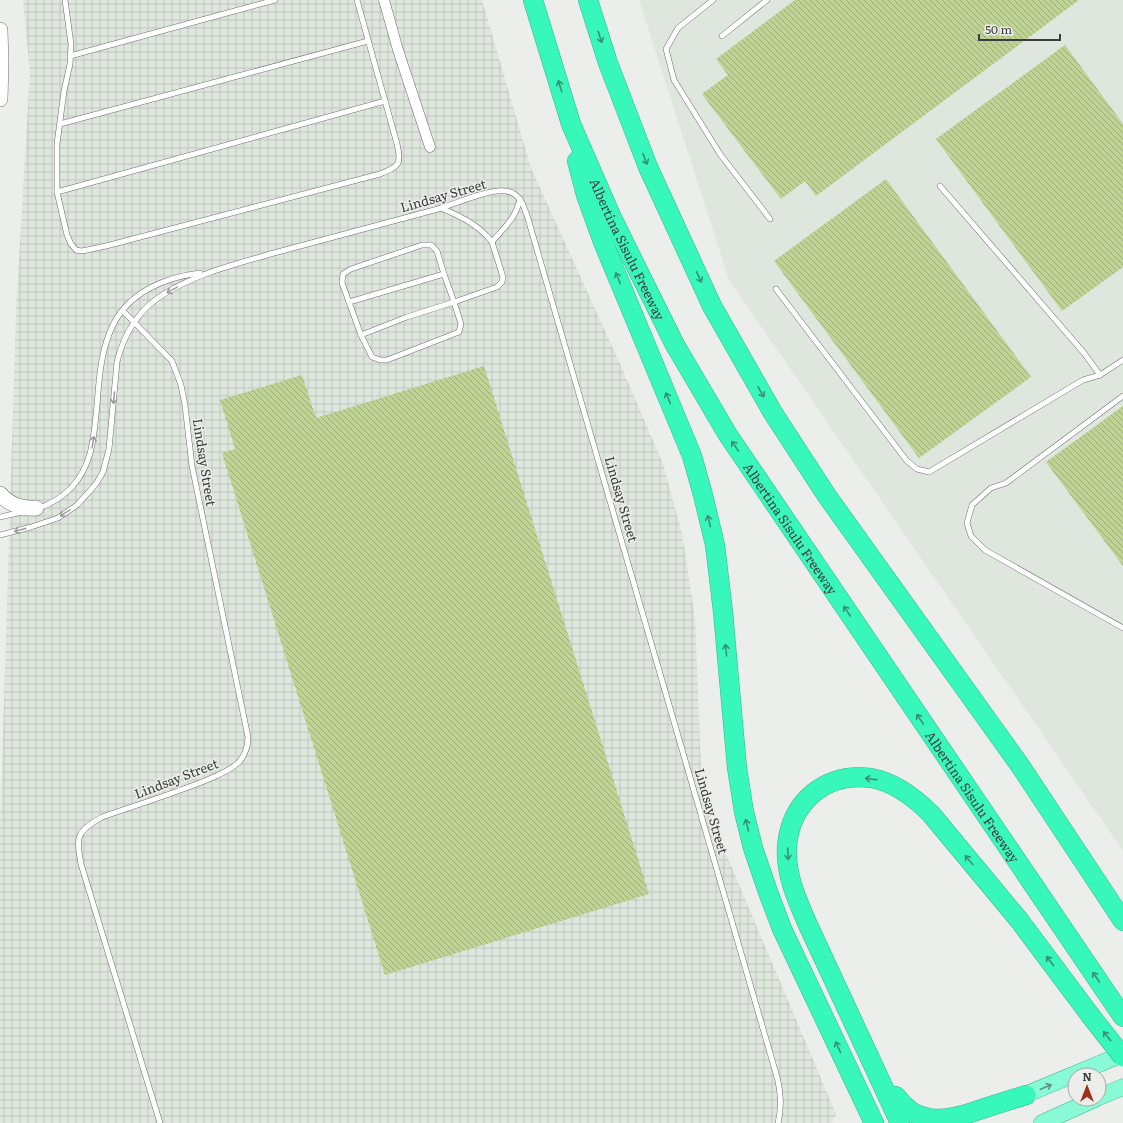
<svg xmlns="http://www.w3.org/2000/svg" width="1123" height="1123" font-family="Literata,serif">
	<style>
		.built { fill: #dee6dd }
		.industrial { fill: url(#industrial-grid) }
		.building { fill: url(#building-back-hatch) }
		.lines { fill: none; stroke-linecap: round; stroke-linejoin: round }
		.service-casing { stroke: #6e706e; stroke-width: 6 }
		.minor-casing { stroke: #6e706e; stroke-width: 11 }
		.secondary-casing { stroke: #6e706e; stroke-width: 16 }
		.primary-casing { stroke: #39b68e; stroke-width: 17 }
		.motorway-casing { stroke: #39b68e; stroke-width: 20 }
		.service { stroke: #fff; stroke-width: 5 }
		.minor { stroke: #fff; stroke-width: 10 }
		.secondary { stroke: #fff; stroke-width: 15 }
		.primary { stroke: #88fad6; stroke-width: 16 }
		.motorway { stroke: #38f7bb; stroke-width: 19 }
		.motorway-bridge-casing { stroke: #39b68e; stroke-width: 20; stroke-linecap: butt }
		.motorway-bridge { stroke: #38f7bb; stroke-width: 19 }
		.oneway { stroke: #3a9075 }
		.oneway2 { stroke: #9d9e9d }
		.oneway3 { stroke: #5e9281 }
		.labels { text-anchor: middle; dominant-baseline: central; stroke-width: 3; stroke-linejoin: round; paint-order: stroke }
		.street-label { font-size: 13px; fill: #3b3c3b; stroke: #eceeec }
	</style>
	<defs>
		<pattern id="industrial-grid" width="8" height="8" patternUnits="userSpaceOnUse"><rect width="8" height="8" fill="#dee6dd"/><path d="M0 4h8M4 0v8" fill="none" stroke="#bfc6bf"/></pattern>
		<pattern id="building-back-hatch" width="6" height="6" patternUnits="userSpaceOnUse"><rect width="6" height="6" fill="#bfd392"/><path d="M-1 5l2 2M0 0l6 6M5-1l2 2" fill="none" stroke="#9cac78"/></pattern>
	</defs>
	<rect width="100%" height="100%" fill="#eceeec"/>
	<path class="built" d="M639,0H1123V851L729,280Z"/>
	<path class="industrial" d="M23,0H482L531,168L621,366L663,464L682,534L695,618L702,797L836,1114L832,1123H0V834L16,312L30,72Z"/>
	<g class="building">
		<path d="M795,0H1079L816,196L805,181L781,199L702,94L728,75L716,59Z"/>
		<path d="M1065,45L1123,124V267L1062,311L936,139Z"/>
		<path d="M886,179L1031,377L919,458L774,261Z"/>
		<path d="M484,366L649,894L385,975L222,453L235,449L220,400L302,375L316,418Z"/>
		<path d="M1123,406V566L1046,462Z"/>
	</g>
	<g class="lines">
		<g class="service-casing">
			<g id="service">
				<path d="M65,0L71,44L70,64L64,91L57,144V192L67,235L71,244L76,250L82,251L106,246L380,174C399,166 402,165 397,144L357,0"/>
				<path d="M713,0L678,28L666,49L674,80L720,154L770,219"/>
				<path d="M722,36L767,0"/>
				<path d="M70,56L275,0"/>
				<path d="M60,124L368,41"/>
				<path d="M940,186L1084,353L1100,375L1123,360"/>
				<path d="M57,192L385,101"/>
				<path d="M441,208C460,216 479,225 492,242C505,226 515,220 520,199"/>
				<path d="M444,274L437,251L431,245H422L351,269L343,274L342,283L361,335L372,357L380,360H387L459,332L461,324L454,302L497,287L502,282L503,277L492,242"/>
				<path d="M776,289L907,461L917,469L929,472L1083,380L1100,375"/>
				<path d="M349,302L444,274L454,302L407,317L361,335"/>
				<path d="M123,311L172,361L181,385L185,405L192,466L248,737C248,747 246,754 239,762C230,771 218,775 207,780C172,794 137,805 102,817C76,832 76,836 81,864L160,1123"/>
				<path d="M1123,396L1006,483L991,488L972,505L967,523L971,536L985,550L1123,628"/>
				<path d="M38,508C52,504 61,498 71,488C93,465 94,435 97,405C99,378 101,348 114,323C131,291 167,277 200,273"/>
				<path d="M0,517L22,512"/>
				<path d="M0,535L31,527L58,518L77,505L96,484L103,472L109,449L117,362C124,333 138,310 164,294C198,273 236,264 274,253C329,238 383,224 438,209C455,204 488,189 505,191C521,192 525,209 529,222L777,1077C781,1093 782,1107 778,1123"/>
			</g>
		</g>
		<g class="minor-casing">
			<path id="minor" d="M384,0L398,50L430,147"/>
		</g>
		<g class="secondary-casing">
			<g id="secondary">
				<path d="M0,30L1,63L0,99"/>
				<path d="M0,494C10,505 21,509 36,508"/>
			</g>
		</g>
		<g class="primary-casing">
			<g id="primary">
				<path d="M1099,1097L1123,1087"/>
				<path d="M1015,1099L1123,1054"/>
				<path d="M1042,1123L1095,1099"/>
			</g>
		</g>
		<g class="motorway-casing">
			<g id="motorway">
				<path id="s1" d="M533,0L571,124L612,218L675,345L728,435L1123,1017"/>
				<path d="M588,0L608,63L648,167L712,306L773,413L827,496L1019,764L1123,921"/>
				<path d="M577,161L586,195L603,242L692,456L703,495L715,545L723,612L737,768L744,812L753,848L768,892L782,929L874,1123"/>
				<path d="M896,1096C915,1123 940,1123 973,1112C990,1106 1008,1101 1026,1095"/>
				<path d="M900,1123L808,925C797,900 785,874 787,846C791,801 826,772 871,778C894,782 916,799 931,814L1019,920L1090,1015"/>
			</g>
		</g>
		<use href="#service" class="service"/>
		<use href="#minor" class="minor"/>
		<use href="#secondary" class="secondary"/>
		<use href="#primary" class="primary"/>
		<use href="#motorway" class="motorway"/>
		<g class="motorway-bridge-casing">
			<path id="motorway-bridge" d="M1090,1015L1123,1057"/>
		</g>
		<use href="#motorway-bridge" class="motorway-bridge"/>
	</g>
	<defs><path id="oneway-shaft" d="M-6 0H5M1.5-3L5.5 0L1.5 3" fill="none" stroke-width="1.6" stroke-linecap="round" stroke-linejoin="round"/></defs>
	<g class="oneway">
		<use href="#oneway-shaft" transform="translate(600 37) rotate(72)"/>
		<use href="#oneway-shaft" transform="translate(560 86) rotate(-107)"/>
		<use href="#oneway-shaft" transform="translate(645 159) rotate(69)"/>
		<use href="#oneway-shaft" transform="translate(699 277) rotate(65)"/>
		<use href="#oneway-shaft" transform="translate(618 278) rotate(-112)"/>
		<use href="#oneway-shaft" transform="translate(761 392) rotate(60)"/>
		<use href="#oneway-shaft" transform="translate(668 398) rotate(-112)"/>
		<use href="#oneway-shaft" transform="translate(735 446) rotate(-124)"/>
		<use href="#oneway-shaft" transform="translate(709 521) rotate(-104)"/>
		<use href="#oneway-shaft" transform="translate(847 611) rotate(-124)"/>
		<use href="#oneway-shaft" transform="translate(726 650) rotate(-95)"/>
		<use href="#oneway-shaft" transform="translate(920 719) rotate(-124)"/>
		<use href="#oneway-shaft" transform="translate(871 779) rotate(-172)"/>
		<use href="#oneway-shaft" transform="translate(747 825) rotate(-104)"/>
		<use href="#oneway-shaft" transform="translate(788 854) rotate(87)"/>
		<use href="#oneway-shaft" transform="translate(969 860) rotate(-130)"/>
		<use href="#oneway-shaft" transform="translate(1050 961) rotate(-127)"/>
		<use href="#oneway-shaft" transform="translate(1096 977) rotate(-124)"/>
		<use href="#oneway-shaft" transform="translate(1107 1036) rotate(-128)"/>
		<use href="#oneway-shaft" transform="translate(838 1047) rotate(-115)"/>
	</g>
	<g class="oneway2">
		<use href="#oneway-shaft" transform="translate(172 290) rotate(151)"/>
		<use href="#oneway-shaft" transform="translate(114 398) rotate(95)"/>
		<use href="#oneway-shaft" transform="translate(93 442) rotate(-81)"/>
		<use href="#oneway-shaft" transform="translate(65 513) rotate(148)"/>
		<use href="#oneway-shaft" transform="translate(20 530) rotate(165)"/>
	</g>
	<use class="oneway3" href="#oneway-shaft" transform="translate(1046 1087) rotate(-23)"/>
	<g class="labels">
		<g class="street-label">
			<text transform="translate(443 195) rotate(-16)">Lindsay Street</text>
			<text stroke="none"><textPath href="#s1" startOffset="267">Albertina Sisulu Freeway</textPath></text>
			<text transform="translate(205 462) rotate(81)">Lindsay Street</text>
			<text transform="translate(622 499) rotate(74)">Lindsay Street</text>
			<text stroke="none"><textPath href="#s1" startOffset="591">Albertina Sisulu Freeway</textPath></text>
			<text transform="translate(176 778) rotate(-21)">Lindsay Street</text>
			<text stroke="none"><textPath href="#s1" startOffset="915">Albertina Sisulu Freeway</textPath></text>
			<text transform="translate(712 811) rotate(74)">Lindsay Street</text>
		</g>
	</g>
	<g transform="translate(1087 1087)"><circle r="19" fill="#eceeec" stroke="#a5a7a5"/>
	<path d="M0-3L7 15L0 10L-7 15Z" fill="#9c341c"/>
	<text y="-6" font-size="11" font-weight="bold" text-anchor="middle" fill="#3b3c3b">N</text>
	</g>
	<path d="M979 34v6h81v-6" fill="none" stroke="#3b3c3b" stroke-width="2"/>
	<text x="985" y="34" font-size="12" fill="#3b3c3b" stroke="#eceeec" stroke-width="3" paint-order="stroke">50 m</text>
</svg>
